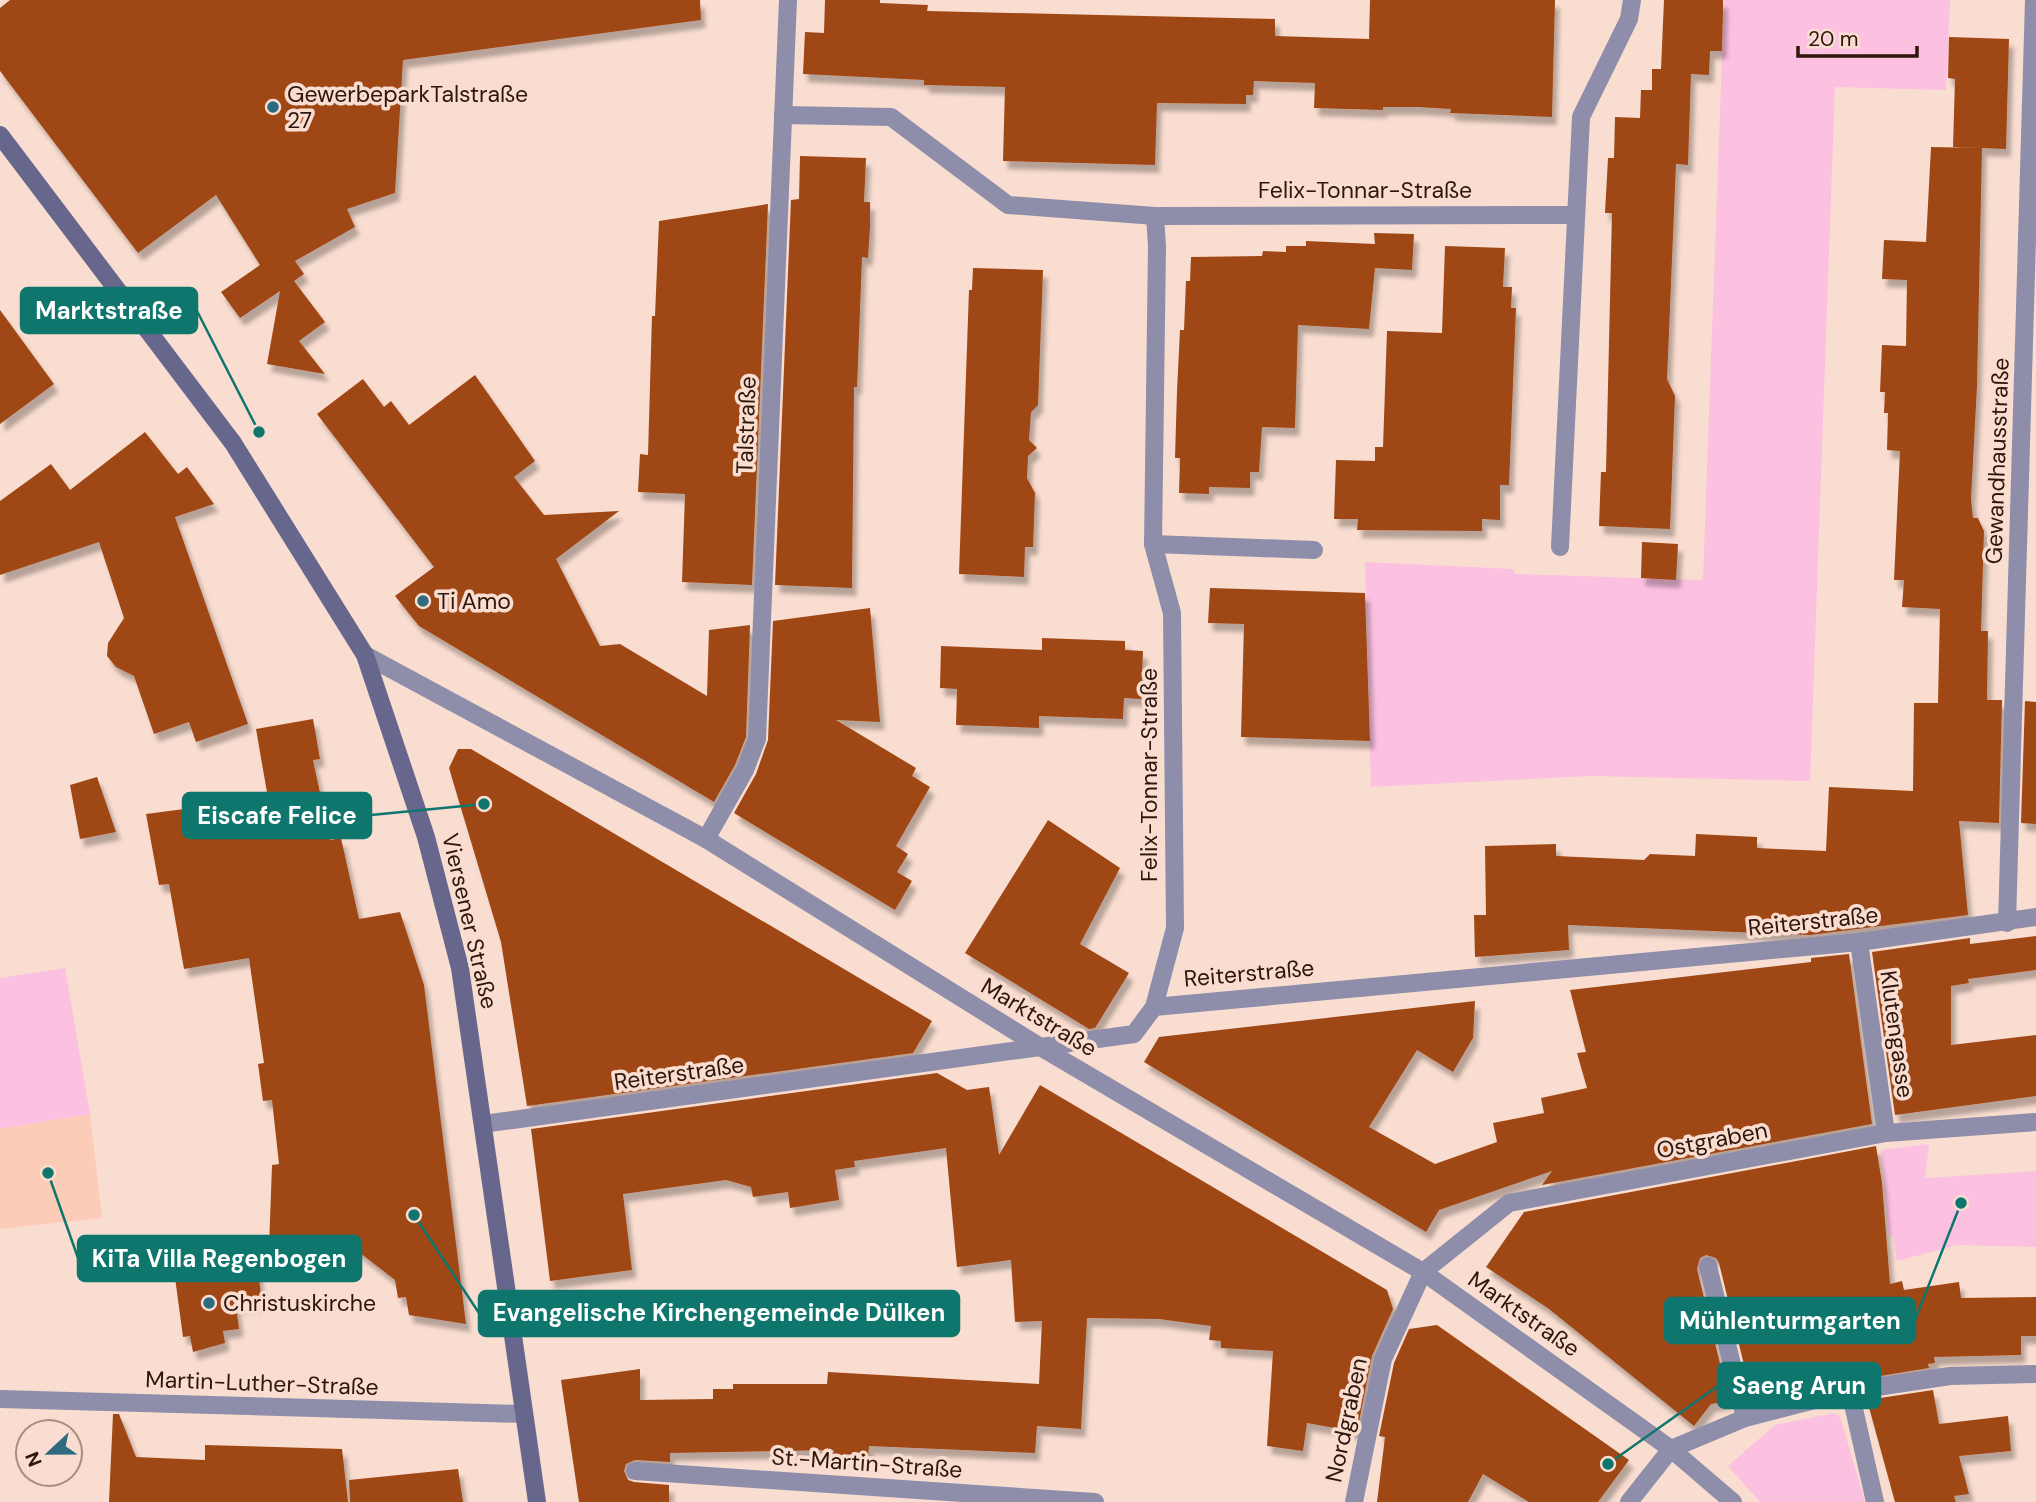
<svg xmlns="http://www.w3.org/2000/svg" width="2036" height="1502" font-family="'DM Sans',sans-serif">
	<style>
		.built { fill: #fbccb8 }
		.green { fill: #fcc0e1 }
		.building { fill: #a04715; filter: url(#shadow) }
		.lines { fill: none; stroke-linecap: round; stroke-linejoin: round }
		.street { stroke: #8e8eaa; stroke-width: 18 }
		.secondary { stroke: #67668d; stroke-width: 18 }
		.poi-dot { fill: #2e6b81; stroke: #f9ddd0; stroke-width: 2.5 }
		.labels { text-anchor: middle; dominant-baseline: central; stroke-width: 7; stroke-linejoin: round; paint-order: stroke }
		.poi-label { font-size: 23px; fill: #2f160a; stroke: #f9ddd0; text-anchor: start }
		.street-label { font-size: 23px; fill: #2f160a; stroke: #f9ddd0 }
		.leader { fill: none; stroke: #0f766e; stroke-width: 2.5 }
		.callout-dot { fill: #0f766e; stroke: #f9ddd0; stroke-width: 2.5 }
		.callout { fill: #0f766e; stroke: #0f766e; stroke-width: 2.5 }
		.callout-label { font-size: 24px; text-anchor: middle; font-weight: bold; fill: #fff }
	</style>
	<defs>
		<filter id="shadow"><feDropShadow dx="4.5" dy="8" stdDeviation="2" flood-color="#0004"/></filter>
	</defs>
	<rect width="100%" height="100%" fill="#f9ddd0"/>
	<path class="built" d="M90,1114L102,1218L0,1229V1129Z"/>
	<g class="green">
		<path d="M1724,0H1950L1946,90L1835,87L1810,781L1591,776L1371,787L1365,562L1513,569L1515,574L1703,580Z"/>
		<path d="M65,968L90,1114L0,1129V978Z"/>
		<path d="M1929,1144L1925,1178L2036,1171V1247L1957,1245L1897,1261L1893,1236L1889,1237L1881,1150Z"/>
		<path d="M1834,1413L1840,1417L1865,1502H1760L1728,1466L1775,1425Z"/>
	</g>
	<g class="building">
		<path d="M10,0H700L701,20L403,60L395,193L347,209L355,227L295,261L304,274L294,281L325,322L299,341L325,374L267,364L280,291L240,318L221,292L260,265L216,195L138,253L0,71V8Z"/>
		<path d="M825,0H880V3L928,5L927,11L1275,19V36L1369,39L1370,0H1555L1552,117L1450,113L1451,109L1417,107H1383V110L1314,108L1315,83L1254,81L1253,95H1246V104L1157,103L1155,165L1003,161L1005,87L924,85V80L803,74L805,32L824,33Z"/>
		<path d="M1664,0H1723V11L1722,51H1710L1709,75L1691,74L1688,165L1676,164L1667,379L1675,396L1670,529L1599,526L1601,472H1606L1612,213H1605L1608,158H1614L1615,117L1640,118L1641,90H1652V69H1661Z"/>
		<path d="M1949,37L2009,39L2006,149L1982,148L1977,386L1971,499L1973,518H1978L1984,531L1981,631H1988L1987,700H2002L1999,823L1959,821L1968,915L1810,935L1568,925L1569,950L1475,957L1474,915H1486L1485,846L1556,844V856L1644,860L1650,854L1695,856L1696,834L1757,837V848L1826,851L1829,787L1913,791L1914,703H1938L1940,609L1902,607L1904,580H1894L1900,451L1887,450L1888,413H1884L1885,392H1880L1882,345L1906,346L1907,280L1882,279L1884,240L1926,242L1931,147L1982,148L1953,147L1955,79L1948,78Z"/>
		<path d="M800,156L866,158L864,202H870V227L868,258L862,257L857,387H854L852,588L775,585L791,200L799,199Z"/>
		<path d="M768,204L752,585L682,582L685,494L638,492L640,454L648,455L652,316H655L659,221Z"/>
		<path d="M1374,233L1414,234L1412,270L1375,268L1369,329L1298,325L1295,428L1262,427L1259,472H1250V488L1209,487V494L1179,493L1180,458H1175L1177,391L1180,330H1184L1186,281H1190L1191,257L1262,256L1263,251L1286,252V246H1306V241L1375,244Z"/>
		<path d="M1445,246L1505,248L1503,287H1512L1511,308H1516L1509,485H1500V520L1482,519V531L1357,530L1358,519H1334L1336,460L1375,461V447H1383L1387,331L1442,333Z"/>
		<path d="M973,268L1043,270L1038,405L1031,412L1029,440L1037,448L1028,456L1027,478L1035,493L1033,547H1025L1024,577L959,574L969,290H972Z"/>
		<path d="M0,310L54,384L0,424Z"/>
		<path d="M475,375L535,461L514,477L544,515L619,511L556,559L600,646L620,644L707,696L709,630L750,625L746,737L735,765L714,802L419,626L395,596L434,567L317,414L363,379L384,407L391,401L409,425Z"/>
		<path d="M145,432L178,474L187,467L214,504L175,517L248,724L196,742L189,722L154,734L134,676L116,667L107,656L108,643L124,618L99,542L0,575V501L51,464L70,490Z"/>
		<path d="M1642,542L1678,544L1676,580L1641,578Z"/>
		<path d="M1210,588L1365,593L1370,741L1241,737L1244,624L1208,623Z"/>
		<path d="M870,608L880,722L836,720L916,768L912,776L930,787L896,846L908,854L897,872L912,881L895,910L734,813L756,774L768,740L773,621Z"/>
		<path d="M1042,638L1125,641V650L1143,651L1141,699L1124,698L1123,719L1039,716V728L956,725L957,689L940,688L941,646L1042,650Z"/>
		<path d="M2025,701L2036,702V824L2021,823Z"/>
		<path d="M313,719L320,759L313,760L330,840L341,838L359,919L400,912L424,985L466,1324L409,1315L406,1297L398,1298L395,1280L342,1239L269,1248L272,1165L279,1164L272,1100L263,1101L258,1064L264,1063L249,958L184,969L169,884L159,885L146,814L268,798L256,729Z"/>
		<path d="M458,749H471L932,1021L913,1053L527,1106L501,942L449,768Z"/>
		<path d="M97,777L116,832L80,839L70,785Z"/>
		<path d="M1048,820L1120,868L1080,944L1129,973L1095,1028L1089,1029L965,953Z"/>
		<path d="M2036,936V970L1968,979L1969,983L1951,986V1045L2036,1035V1096L1895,1115L1872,952L1970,938V944Z"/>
		<path d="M1849,954L1872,1124L1542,1185L1552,1171L1439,1210L1426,1232L1144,1062L1159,1037L1475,1001L1473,1038L1453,1072L1417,1050L1369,1127L1435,1164L1497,1142L1493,1123L1544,1113L1541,1098L1587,1088L1577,1053L1586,1052L1570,990L1811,962V958Z"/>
		<path d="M937,1073L967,1090L989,1087L999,1155L1040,1085L1387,1290L1393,1309L1372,1356L1357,1432L1307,1423L1303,1451L1267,1446L1273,1351L1221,1348V1341L1209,1340L1211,1326L1159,1319L1087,1318L1081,1429L1037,1426L1035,1453L869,1446L868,1457L833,1456L834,1450L670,1453V1462L635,1460L626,1464L624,1471L628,1480L634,1482L669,1485V1502H579L561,1380L640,1369V1400L713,1399V1389H733V1384H827L828,1372L1039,1384L1042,1321L1015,1322L1011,1260L957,1267L946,1148L854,1161L855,1167L835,1170L839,1200L790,1208L788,1192L753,1197L751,1187L726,1180L623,1194L632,1270L550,1281L531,1129Z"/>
		<path d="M1876,1146L1882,1183L1890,1284L1902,1281L1904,1290L1959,1282L1961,1298L2036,1297V1336H2021V1355L1934,1357L1935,1363L1928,1364L1929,1368L1752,1397L1719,1263L1716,1258L1706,1255L1700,1258L1697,1269L1729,1401L1711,1404L1694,1426L1549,1309L1486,1267L1524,1212Z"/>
		<path d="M220,1235L256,1255L262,1303L236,1306L239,1329L223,1331L225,1343L193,1352L190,1336L183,1337L172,1255L182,1253L192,1239Z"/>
		<path d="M1437,1325L1629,1460L1598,1502H1529L1483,1474L1468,1502H1377L1385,1437L1379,1436L1394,1363L1409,1329Z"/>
		<path d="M1933,1390L1939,1424L2008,1416L2011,1451L1959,1456L1969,1494L1954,1496L1956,1502H1895L1867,1400Z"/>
		<path d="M113,1414H119L136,1457L205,1460V1445L342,1449L348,1502H109Z"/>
		<path d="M458,1469L463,1502H350L349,1480Z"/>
	</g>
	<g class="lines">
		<g class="street">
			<path d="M783,115L891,117L1008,205L1155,216L1575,215"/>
			<path d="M1153,544L1314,550"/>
			<path d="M1560,547L1581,117L1629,19L1632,0"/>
			<path d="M365,655L706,839L1042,1048L1423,1272L1671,1449L1733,1502"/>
			<path d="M706,839L745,770L757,739L788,0"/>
			<path d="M2007,923L2034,0"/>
			<path d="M1859,942L1886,1133"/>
			<path d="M1154,1007L1859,942L2036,917"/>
			<path d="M483,1124L1134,1034L1154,1007L1175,928L1172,613L1153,544L1157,246L1155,216"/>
			<path d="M1708,1266L1745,1418"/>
			<path d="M1850,1391L1950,1376L2036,1374"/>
			<path d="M0,1399L522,1414"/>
			<path d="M635,1471L1095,1502"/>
			<path d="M1354,1502L1383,1359L1423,1272L1509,1203L1886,1133L2036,1122"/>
			<path d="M1629,1502L1671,1449L1745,1418L1850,1391L1875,1502"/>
		</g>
		<path class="secondary" d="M0,135L233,443L365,655L426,837L460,968L537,1502"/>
	</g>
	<g class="poi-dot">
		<circle cx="273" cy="107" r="7"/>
		<circle cx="423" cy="601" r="7"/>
		<circle cx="209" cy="1303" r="7"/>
	</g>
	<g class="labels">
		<g class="poi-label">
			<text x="287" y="94">GewerbeparkTalstraße<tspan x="287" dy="26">27</tspan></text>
			<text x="437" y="601">Ti Amo</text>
			<text x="223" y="1303">Christuskirche</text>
		</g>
		<g class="street-label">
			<text x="1365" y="190">Felix-Tonnar-Straße</text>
			<text transform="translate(746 425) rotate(-88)">Talstraße</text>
			<text transform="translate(1997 461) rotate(-88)">Gewandhausstraße</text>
			<text transform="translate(1149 775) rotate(-90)">Felix-Tonnar-Straße</text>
			<text transform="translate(470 921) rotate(77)">Viersener Straße</text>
			<text transform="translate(1813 921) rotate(-6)">Reiterstraße</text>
			<text transform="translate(1249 973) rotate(-5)">Reiterstraße</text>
			<text transform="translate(1039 1017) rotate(31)">Marktstraße</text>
			<text transform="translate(1897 1034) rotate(82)">Klutengasse</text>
			<text transform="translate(679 1073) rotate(-8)">Reiterstraße</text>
			<text transform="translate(1712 1140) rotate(-11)">Ostgraben</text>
			<text transform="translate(1524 1314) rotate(35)">Marktstraße</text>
			<text transform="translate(262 1383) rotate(2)">Martin-Luther-Straße</text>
			<text transform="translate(1346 1420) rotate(-78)">Nordgraben</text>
			<text transform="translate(867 1463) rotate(4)">St.-Martin-Straße</text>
		</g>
	</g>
	<path class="leader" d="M259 432L197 311M484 804L371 815M48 1173L78 1258M414 1215L479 1313M1961 1203L1915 1320M1608 1464L1718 1386"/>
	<g class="callout-dot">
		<circle cx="259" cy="432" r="7"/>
		<circle cx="484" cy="804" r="7"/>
		<circle cx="48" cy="1173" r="7"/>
		<circle cx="414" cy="1215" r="7"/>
		<circle cx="1961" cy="1203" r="7"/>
		<circle cx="1608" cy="1464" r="7"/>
	</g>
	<g class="callout">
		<rect x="21" y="288" width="176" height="45" rx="7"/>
		<rect x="183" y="793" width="188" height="45" rx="7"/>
		<rect x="78" y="1236" width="283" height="45" rx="7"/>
		<rect x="479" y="1291" width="480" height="45" rx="7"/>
		<rect x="1665" y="1298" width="250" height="45" rx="7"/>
		<rect x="1718" y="1363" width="162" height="45" rx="7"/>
	</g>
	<g class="callout-label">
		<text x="109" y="319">Marktstraße</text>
		<text x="277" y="824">Eiscafe Felice</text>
		<text x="219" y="1267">KiTa Villa Regenbogen</text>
		<text x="719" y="1321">Evangelische Kirchengemeinde Dülken</text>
		<text x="1790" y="1329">Mühlenturmgarten</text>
		<text x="1799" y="1394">Saeng Arun</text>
	</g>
	<g transform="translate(49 1453) rotate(248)"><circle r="33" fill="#f9ddd0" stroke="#a88d81" stroke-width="2"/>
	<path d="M0-5L12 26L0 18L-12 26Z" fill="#2e6b81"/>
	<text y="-10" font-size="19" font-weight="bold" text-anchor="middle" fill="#2f160a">N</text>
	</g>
	<path d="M1798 46v10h119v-10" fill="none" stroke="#2f160a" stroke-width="3.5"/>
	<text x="1808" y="46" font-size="21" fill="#2f160a" stroke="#f9ddd0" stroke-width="5" paint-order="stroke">20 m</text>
</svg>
